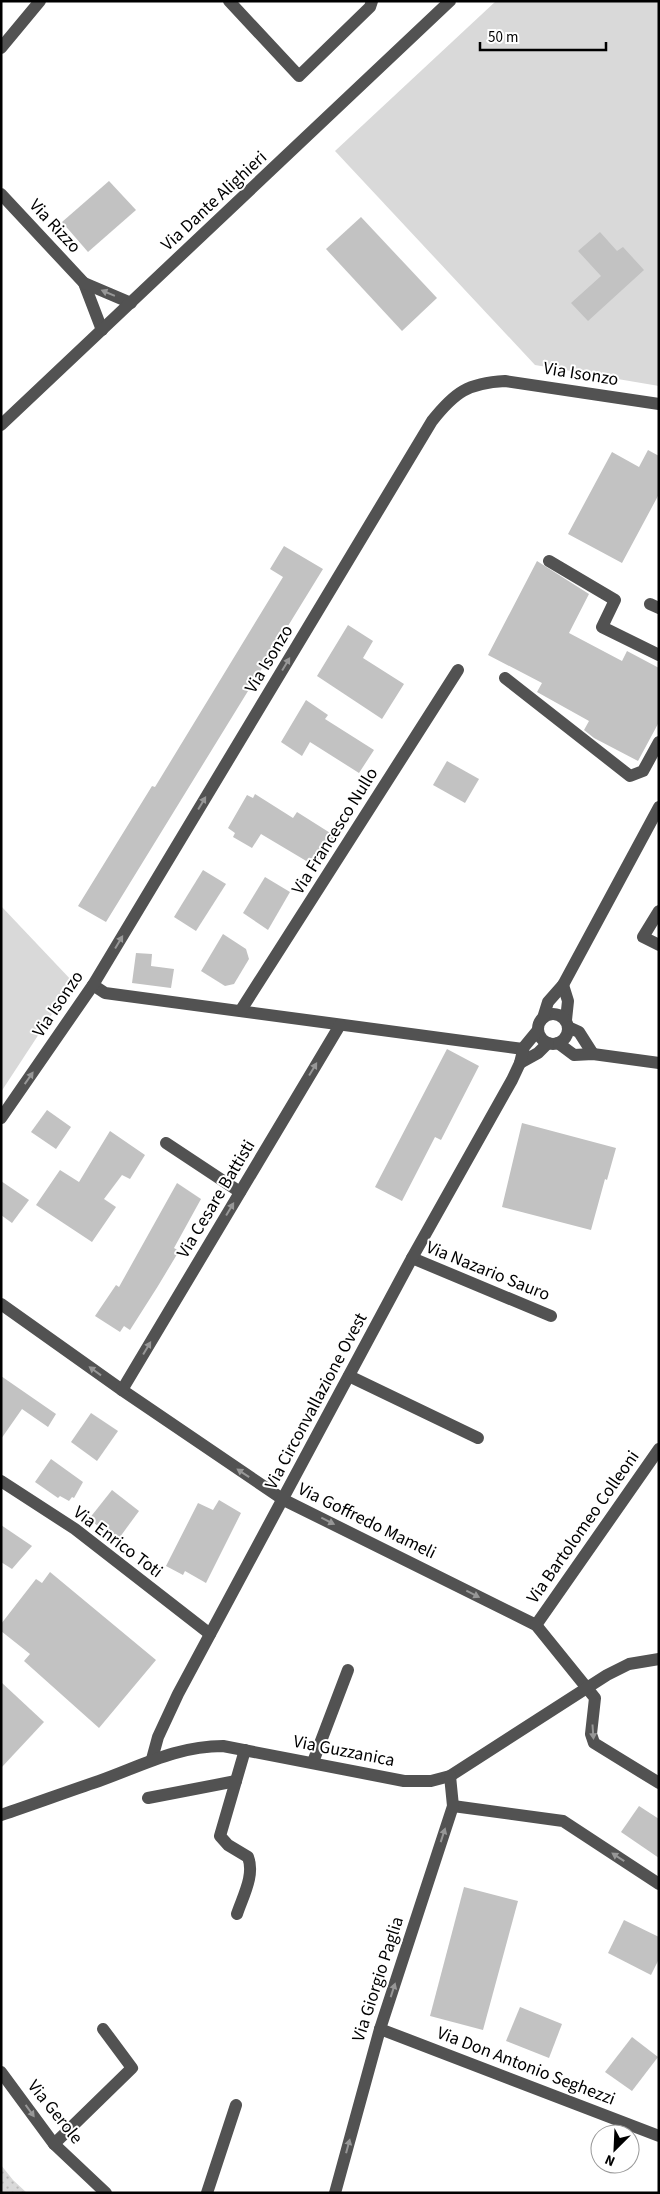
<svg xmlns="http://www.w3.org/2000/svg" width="660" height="2194" font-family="'Source Sans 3',sans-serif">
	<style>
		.green { fill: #d9d9d9 }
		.park { fill: url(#park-dots) }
		.building { fill: #c2c2c2 }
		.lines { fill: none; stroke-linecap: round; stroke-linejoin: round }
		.minor { stroke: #525252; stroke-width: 12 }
		.oneway { fill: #979797 }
		.labels { text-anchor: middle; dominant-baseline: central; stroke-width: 4; stroke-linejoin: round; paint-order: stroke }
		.street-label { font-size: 18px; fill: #000; stroke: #fff }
	</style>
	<defs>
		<pattern id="park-dots" width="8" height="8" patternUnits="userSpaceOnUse" patternTransform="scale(1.25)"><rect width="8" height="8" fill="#d9d9d9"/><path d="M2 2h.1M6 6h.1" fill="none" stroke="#b8b8b8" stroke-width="1.8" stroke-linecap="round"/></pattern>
	</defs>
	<rect width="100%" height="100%" fill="#fff"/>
	<g class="green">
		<path d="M496,1H659V386L535,365L335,151Z"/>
		<path d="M1,906L73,982L1,1092Z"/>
	</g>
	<path class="park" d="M1,2165L13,2180L27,2193H1Z"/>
	<g class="building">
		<path d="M109,181L136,210L88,252L62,222Z"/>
		<path d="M361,217L437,298L402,331L326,249Z"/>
		<path d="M600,232L617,251L623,247L644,270L588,321L571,303L601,276L578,251Z"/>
		<path d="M648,450L659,456V494L622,563L568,534L612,452L639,467Z"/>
		<path d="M284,546L323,569L106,922L78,906L152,786L155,787L283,577L270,569Z"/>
		<path d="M537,561L589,594L569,633L622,661L627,651L659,668V722L638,761L594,738L584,730L589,721L537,692L542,683L488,655Z"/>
		<path d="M348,625L373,641L363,658L404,684L382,719L317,676Z"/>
		<path d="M306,700L328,715L325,719L374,750L359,773L310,742L302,756L281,742Z"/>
		<path d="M447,761L479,779L465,803L433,785Z"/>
		<path d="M255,794L293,818L297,812L335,836L317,862L311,858L308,862L261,834L252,848L233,837L235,833L228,828L247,795L253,798Z"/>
		<path d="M203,870L226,884L196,931L174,917Z"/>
		<path d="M265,877L290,892L268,930L243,913Z"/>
		<path d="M223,934L246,949L249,959L234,984L225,986L201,971Z"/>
		<path d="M136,953L152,954L151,966L174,969L171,988L132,983Z"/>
		<path d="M447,1049L479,1066L441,1140L435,1137L402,1201L375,1187Z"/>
		<path d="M47,1110L71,1127L56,1149L31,1132Z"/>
		<path d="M522,1123L616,1148L607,1180L605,1179L591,1230L502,1207Z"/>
		<path d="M110,1131L145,1155L130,1179L122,1175L104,1199L116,1207L92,1242L36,1205L60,1170L79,1182Z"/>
		<path d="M1,1181L29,1200L12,1223L1,1215Z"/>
		<path d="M177,1183L201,1199L174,1248L179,1251L158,1286L130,1330L124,1326L120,1332L95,1316L116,1285L119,1287Z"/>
		<path d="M1,1376L56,1414L48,1427L22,1409L1,1439Z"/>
		<path d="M91,1413L118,1431L97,1461L71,1442Z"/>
		<path d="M51,1459L83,1482L74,1498L72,1497L69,1501L60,1496L58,1498L35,1482Z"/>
		<path d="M112,1490L139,1511L117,1541L89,1519Z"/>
		<path d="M219,1500L241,1513L206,1583L185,1571L183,1575L166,1566L198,1503L213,1510Z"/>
		<path d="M1,1525L32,1546L12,1569L1,1562Z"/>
		<path d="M50,1572L156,1660L99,1728L24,1661L30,1654L1,1631V1624L36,1579L42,1583Z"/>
		<path d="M1,1682L44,1722L1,1768Z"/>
		<path d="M639,1806L659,1819V1858L621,1832Z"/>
		<path d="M464,1887L518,1901L483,2030L430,2016Z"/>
		<path d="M624,1920L659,1937V1959L651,1975L608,1953Z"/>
		<path d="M520,2007L562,2024L549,2058L506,2041Z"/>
		<path d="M632,2037L658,2057L632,2091L605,2072Z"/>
	</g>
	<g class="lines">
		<g class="minor">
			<path d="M229,1L299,76L370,7L372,1"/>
			<path d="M1,48L40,1"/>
			<path d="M1,194L84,283L102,330"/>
			<path d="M84,283L131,303"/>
			<path d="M1,425L450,1"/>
			<path d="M549,561L615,600L602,627L659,655"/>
			<path d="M650,604L659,608"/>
			<path d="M505,678L630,776L643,771L659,742"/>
			<path d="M659,911L643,937L659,945"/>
			<path d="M93,985L105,993L523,1049"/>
			<path d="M563,985L568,1001L566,1020"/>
			<path d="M241,1010L458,670"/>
			<circle cx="553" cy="1029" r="15"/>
			<path d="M543,1018L548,1002L563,985L659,807"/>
			<path d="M568,1027L579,1032L593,1054"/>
			<path d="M558,1043L574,1055L593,1054L659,1063"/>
			<path d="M520,1063L538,1053L548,1043"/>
			<path d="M1,1118L93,985L432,421C455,392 468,383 505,381L659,404"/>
			<path d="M166,1143L240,1192"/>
			<path d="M412,1258L551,1316"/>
			<path d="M1,1304L122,1390L284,1500L536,1625L595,1698L591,1734L594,1743L659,1783"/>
			<path d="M349,1376L478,1438"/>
			<path d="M122,1390L340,1025"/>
			<path d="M1,1481L75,1529L210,1634"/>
			<path d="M536,1625L659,1449"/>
			<path d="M152,1759L158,1737L178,1694L412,1258L512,1080L520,1063L524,1047L538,1030"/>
			<path d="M313,1762L348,1670"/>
			<path d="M148,1798L236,1781"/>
			<path d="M453,1806L563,1821L659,1884"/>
			<path d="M1,1815C34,1804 66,1792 99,1781C141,1766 177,1746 223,1746L404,1781H431L450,1776L607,1675L629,1664L659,1659"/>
			<path d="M237,1914C243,1896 255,1875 248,1857L228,1845L220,1836L245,1750"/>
			<path d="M380,2029L659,2136"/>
			<path d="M1,2072L54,2144L106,2193"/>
			<path d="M54,2144L132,2068L103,2029"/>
			<path d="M207,2193L236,2105"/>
			<path d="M335,2193L380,2029L453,1806L450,1776"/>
		</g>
	</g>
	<defs><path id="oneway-solid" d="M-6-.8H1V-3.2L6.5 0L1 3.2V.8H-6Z" transform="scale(1.25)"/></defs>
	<g class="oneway">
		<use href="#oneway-solid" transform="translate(108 293) rotate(-157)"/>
		<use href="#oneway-solid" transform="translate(286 664) rotate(-59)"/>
		<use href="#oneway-solid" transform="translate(202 803) rotate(-59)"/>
		<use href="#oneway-solid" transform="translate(119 942) rotate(-59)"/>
		<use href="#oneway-solid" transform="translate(313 1069) rotate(-59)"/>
		<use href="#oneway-solid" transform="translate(29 1078) rotate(-55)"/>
		<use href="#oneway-solid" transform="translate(230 1209) rotate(-59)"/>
		<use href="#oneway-solid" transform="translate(147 1348) rotate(-59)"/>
		<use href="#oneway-solid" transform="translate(95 1371) rotate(-144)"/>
		<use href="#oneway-solid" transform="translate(243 1473) rotate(-146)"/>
		<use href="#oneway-solid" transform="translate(328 1521) rotate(27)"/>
		<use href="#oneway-solid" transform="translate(473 1594) rotate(27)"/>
		<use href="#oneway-solid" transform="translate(593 1732) rotate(86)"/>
		<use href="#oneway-solid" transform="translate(443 1835) rotate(-72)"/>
		<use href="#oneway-solid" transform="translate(618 1857) rotate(-147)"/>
		<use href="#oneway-solid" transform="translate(393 1990) rotate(-72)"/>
		<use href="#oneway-solid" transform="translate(30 2111) rotate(54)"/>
		<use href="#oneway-solid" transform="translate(348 2146) rotate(-75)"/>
	</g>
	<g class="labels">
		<g class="street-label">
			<text transform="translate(214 201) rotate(-43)">Via Dante Alighieri</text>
			<text transform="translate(55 226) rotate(47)">Via Rizzo</text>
			<text transform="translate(581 374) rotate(9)">Via Isonzo</text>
			<text transform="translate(269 659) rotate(-59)">Via Isonzo</text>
			<text transform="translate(335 831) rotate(-58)">Via Francesco Nullo</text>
			<text transform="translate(58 1004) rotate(-56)">Via Isonzo</text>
			<text transform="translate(216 1199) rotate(-59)">Via Cesare Battisti</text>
			<text transform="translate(488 1271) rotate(22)">Via Nazario Sauro</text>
			<text transform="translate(316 1401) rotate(-62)">Via Circonvallazione Ovest</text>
			<text transform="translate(367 1521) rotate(26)">Via Goffredo Mameli</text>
			<text transform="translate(583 1527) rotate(-55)">Via Bartolomeo Colleoni</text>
			<text transform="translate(118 1542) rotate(37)">Via Enrico Toti</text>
			<text transform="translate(344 1751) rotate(11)">Via Guzzanica</text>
			<text transform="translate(378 1979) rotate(-72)">Via Giorgio Paglia</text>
			<text transform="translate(526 2066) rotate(21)">Via Don Antonio Seghezzi</text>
			<text transform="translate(55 2112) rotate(51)">Via Gerole</text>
		</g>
	</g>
	<rect width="660" height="2194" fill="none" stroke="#000000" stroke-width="5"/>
	<g transform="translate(615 2149) rotate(204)"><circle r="24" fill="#ffffff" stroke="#999999"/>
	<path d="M0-4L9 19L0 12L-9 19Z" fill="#000000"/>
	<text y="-8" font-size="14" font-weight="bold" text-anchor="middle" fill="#000000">N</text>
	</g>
	<path d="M480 42v8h126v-8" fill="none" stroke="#000000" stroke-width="2.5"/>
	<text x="488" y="42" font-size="15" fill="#000000" stroke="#ffffff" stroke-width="4" paint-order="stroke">50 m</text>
</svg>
